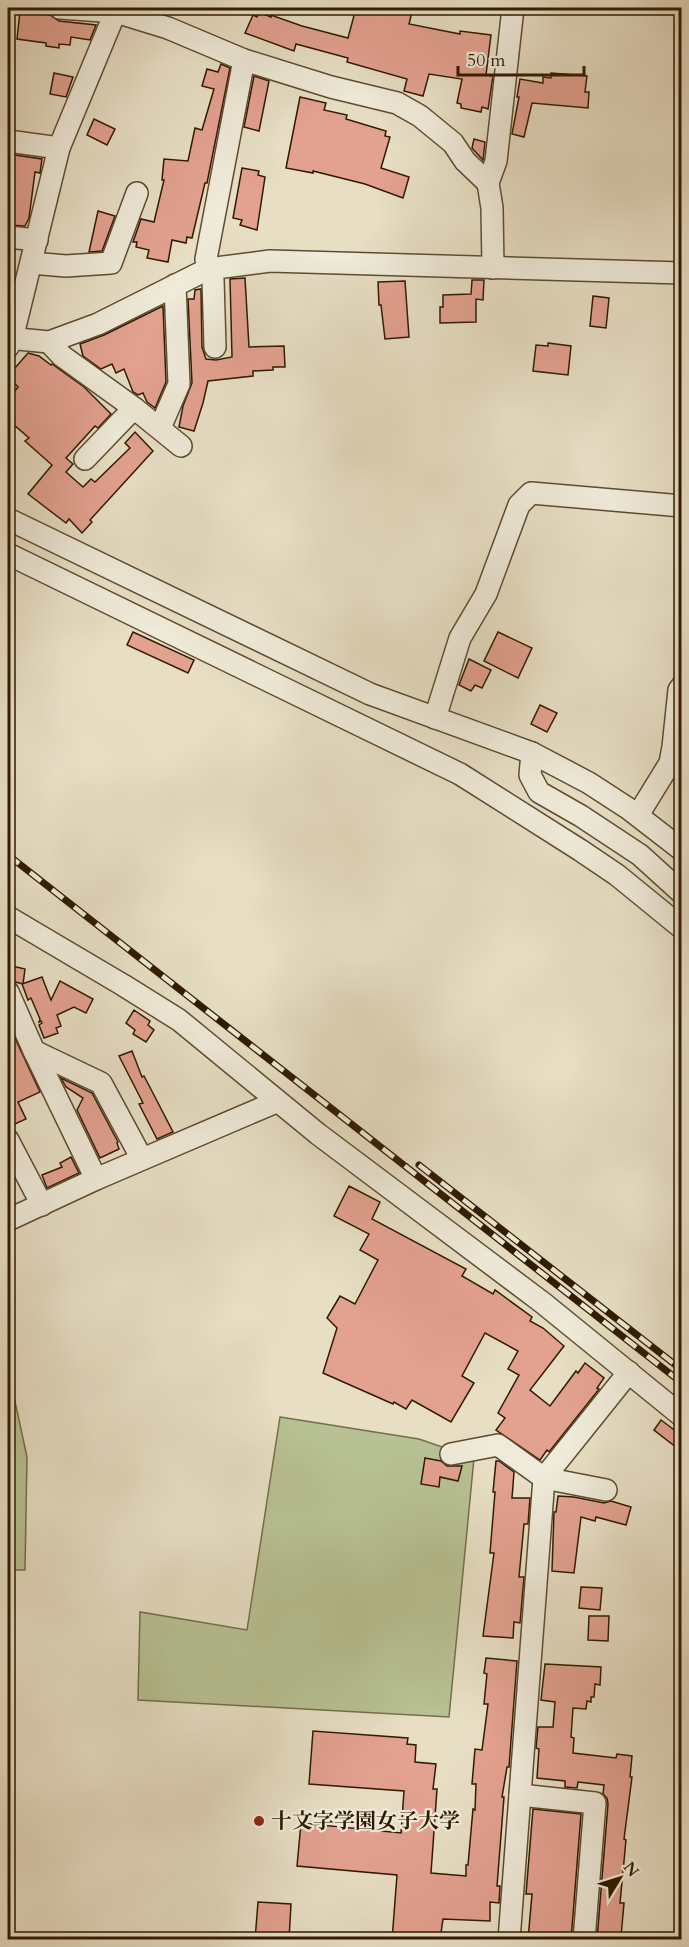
<svg xmlns="http://www.w3.org/2000/svg" width="689" height="1947" font-family="Cardo,'Noto Serif JP',serif">
	<style>
		.green { fill: #b7c193; stroke: #746e4a; stroke-width: 1.5 }
		.building { fill: #e3a190; stroke: #301b00; stroke-width: 1.5 }
		.lines { fill: none; stroke-linecap: round; stroke-linejoin: round }
		.minor-casing { stroke: #5e4c31; stroke-width: 24 }
		.minor { stroke: #efead9; stroke-width: 21 }
		.rail-casing { stroke: #301b00; stroke-width: 7 }
		.rail { stroke: #efead9; stroke-width: 4.5; stroke-dasharray: 14; stroke-linecap: butt }
		.poi-dot { fill: #8f2418; stroke: #efead9; stroke-width: 2 }
		.labels { text-anchor: middle; dominant-baseline: central; stroke-width: 4.5; stroke-linejoin: round; paint-order: stroke }
		.poi-label { font-size: 21px; font-weight: bold; fill: #301b00; stroke: #efead9; text-anchor: start }
	</style>
	<rect width="100%" height="100%" fill="#e7dec4"/>
	<filter id="stains"><feTurbulence type="fractalNoise" baseFrequency=".00333" numOctaves="4"/><feColorMatrix values="0 0 0 0 .2 0 0 0 0 .09 0 0 0 0 .02 0 0 0 .5 -.17"/></filter>
	<radialGradient id="worn" r=".72"><stop offset=".6" stop-color="#630" stop-opacity="0"/><stop offset="1" stop-color="#630" stop-opacity=".3"/></radialGradient>
	<g class="green">
		<path d="M8,1369L27,1457L25,1570H8Z"/>
		<path d="M280,1417L419,1439L474,1458L449,1717L138,1700L140,1612L247,1630Z"/>
	</g>
	<g class="building">
		<path d="M356,8H413L409,24L460,34V31L491,35L486,75L493,76L488,109L482,107L481,112L461,108V104L457,103L462,79L429,74L423,96L404,91L407,79L347,62L348,58L296,44L294,51L245,33L253,15L257,17L259,12L271,17V15L302,26L348,38Z"/>
		<path d="M20,11L50,15L59,21L96,25L90,40L71,37L70,45L59,44V48L46,46V43L17,39Z"/>
		<path d="M221,64L230,68L207,183H205L192,238L187,237L186,243L172,240L168,262L147,258L149,250L136,247L137,242H133L141,219L154,222L164,180H162L164,159L188,161L195,128L202,130L214,89L202,86L207,69L218,72Z"/>
		<path d="M54,73L73,77L66,97L50,94Z"/>
		<path d="M551,73L587,76L585,92H589L588,108L532,103L524,137L512,134L519,97H517L520,79L543,83V77L551,78Z"/>
		<path d="M254,76L269,81L259,131L244,127Z"/>
		<path d="M300,97L326,103L324,110L347,115L346,119L386,131L385,136L390,137L381,168L409,177L403,198L365,184L313,171V173L286,168Z"/>
		<path d="M94,119L115,129L107,145L87,135Z"/>
		<path d="M474,139L485,142L483,160L472,148Z"/>
		<path d="M8,154L42,159L40,173L35,172L29,218L25,226L8,225V204L12,168H8Z"/>
		<path d="M242,168L259,171L258,175L265,177L257,230L240,225L242,220L233,218Z"/>
		<path d="M98,211L115,216L102,251L89,252Z"/>
		<path d="M245,278L249,347L284,346L285,367H273V370L253,371V376L208,381L203,403L194,431L179,427L183,406L192,383L188,299H194L195,290L201,289L202,347L206,359L216,360L232,357L230,279Z"/>
		<path d="M472,280H484L483,300L476,299V322L440,323V307H443V295L471,294Z"/>
		<path d="M405,281L409,337L385,339L381,305H379L378,282Z"/>
		<path d="M593,296L609,298L606,328L590,326Z"/>
		<path d="M163,306L166,382L155,408L147,402L143,393L138,395L133,392L124,369L116,373L112,364L101,369L83,356L80,344L104,335Z"/>
		<path d="M548,343L571,346L568,375L533,371L536,345L548,346Z"/>
		<path d="M28,353L39,356L51,365L52,364L84,387L111,414L98,428L95,426L66,458L73,464L66,472L83,487L91,479L95,482L130,448L125,443L135,432L153,451L90,520L92,522L82,533L69,519L66,523L28,494L52,465L25,441L29,438L13,424L15,421L8,416V400L18,387L8,376Z"/>
		<path d="M133,632L194,660L188,673L127,645Z"/>
		<path d="M498,632L532,648L518,678L484,661Z"/>
		<path d="M469,659L491,670L482,688L475,685L471,691L459,685Z"/>
		<path d="M540,705L557,713L547,732L531,724Z"/>
		<path d="M8,965L25,969L23,984L8,980Z"/>
		<path d="M42,977L51,1000L60,981L93,999L86,1013L74,1007L57,1015L61,1026L56,1028L58,1033L44,1038L39,1025L42,1023L41,1021L39,1022L40,1019L31,998L28,1000L22,984Z"/>
		<path d="M134,1010L150,1021L148,1025L154,1030L146,1042L133,1034L135,1030L126,1023Z"/>
		<path d="M8,1023L40,1092L18,1102L26,1119L8,1127Z"/>
		<path d="M132,1051L142,1077L144,1076L155,1097L173,1132L157,1139L139,1104L143,1103L119,1056Z"/>
		<path d="M61,1078L92,1093L118,1142L117,1143L119,1149L100,1158L77,1110L83,1098L66,1087Z"/>
		<path d="M71,1157L79,1173L47,1188L42,1175L62,1167L60,1163Z"/>
		<path d="M349,1186L380,1202L372,1219L466,1269L462,1276L493,1294L495,1290L532,1317L530,1321L543,1328L564,1346L530,1390L550,1406L576,1371L578,1373L585,1363L604,1378L597,1388L599,1389L596,1393L549,1452L547,1450L540,1460L496,1430L505,1418L498,1413L519,1375L508,1369L518,1351L485,1333L462,1376L474,1383L451,1422L412,1400L406,1409L394,1402L393,1404L323,1373L337,1328L327,1318L340,1296L355,1304L378,1260L360,1250L369,1234L334,1216Z"/>
		<path d="M661,1420L681,1435V1451L654,1430Z"/>
		<path d="M425,1458L441,1461L447,1466H462L458,1481L440,1477L439,1487L421,1484Z"/>
		<path d="M496,1461H499L514,1472L512,1498H530L528,1524H524L519,1577H524L520,1623L514,1622L513,1638L483,1636L494,1553H490L495,1492H493Z"/>
		<path d="M558,1496L574,1497L604,1503L611,1501L631,1507L626,1525L596,1517L595,1521L581,1517L574,1573L552,1571L554,1512H556Z"/>
		<path d="M581,1587L602,1588L600,1610L579,1608Z"/>
		<path d="M589,1616H609L608,1641L588,1640Z"/>
		<path d="M486,1658L517,1661L509,1767H507L502,1797H504L497,1886H500L499,1903L490,1902V1921L443,1919L440,1940H392L397,1875L297,1866L301,1823L401,1833L404,1791L309,1784L313,1731L408,1738L407,1744L416,1745L415,1762L436,1764L433,1789H437L431,1873L466,1876V1865H468L473,1809L475,1810L476,1784H472L475,1749L482,1750L488,1704H484L487,1674L484,1673Z"/>
		<path d="M545,1664L601,1667L600,1685L595,1684L594,1697H591V1702L587,1701L586,1709L573,1708L571,1737L574,1738L573,1753L616,1758L617,1754L632,1756L630,1777H632L624,1839L626,1840L620,1903H624L621,1937L611,1936V1940H597L608,1804L607,1798L603,1794L604,1785L578,1782L577,1788L565,1787V1781L537,1778L539,1749L536,1748L538,1727H553L555,1702L541,1700Z"/>
		<path d="M533,1809L581,1814L571,1940H528L532,1894H526Z"/>
		<path d="M258,1902L291,1904L289,1940H255Z"/>
	</g>
	<g class="lines">
		<g class="minor-casing">
			<g id="minor">
				<path d="M60,8L116,12L168,28L244,60L331,87L397,103L420,116L453,143L465,161L488,183"/>
				<path d="M8,141L59,148"/>
				<path d="M8,237L37,240"/>
				<path d="M31,263L66,266L111,263L137,193"/>
				<path d="M493,268L492,208L488,183L496,161L513,8"/>
				<path d="M8,338L49,342L98,324L208,269L270,261L682,273"/>
				<path d="M49,342L62,356L134,408L181,446"/>
				<path d="M8,347L12,339L59,148L117,8"/>
				<path d="M215,347L213,279L208,269L206,259L244,60"/>
				<path d="M160,428L179,384L175,285"/>
				<path d="M85,459L134,408"/>
				<path d="M8,519L370,694L532,753L589,783L629,809L682,850"/>
				<path d="M8,554L460,774L580,850L617,875L682,928"/>
				<path d="M435,718L460,638L486,594L519,505L531,493L682,506"/>
				<path d="M532,753L530,775L539,792L581,816L640,855L682,893"/>
				<path d="M638,815L670,763L673,747L679,690L682,686"/>
				<path d="M8,917L123,985L179,1020L318,1134L543,1303L682,1416"/>
				<path d="M8,992L34,1051L96,1179"/>
				<path d="M34,1051L101,1083L142,1159"/>
				<path d="M8,1140L42,1205"/>
				<path d="M8,1220L96,1179L276,1102"/>
				<path d="M451,1454L498,1445L544,1478L606,1490"/>
				<path d="M520,1795L595,1803L584,1940"/>
				<path d="M509,1940L544,1478L629,1372"/>
			</g>
		</g>
		<use href="#minor" class="minor"/>
		<g class="rail-casing">
			<g id="rail">
				<path d="M8,855L682,1383"/>
				<path d="M419,1165L682,1370"/>
			</g>
		</g>
		<use href="#rail" class="rail"/>
	</g>
	<circle class="poi-dot" cx="259" cy="1821" r="6"/>
	<g class="labels">
		<g class="poi-label">
			<text x="271" y="1821">十文字学園女子大学</text>
		</g>
	</g>
	<rect width="689" height="1947" fill="none" stroke="#e7dec4" stroke-width="30"/>
	<rect x="9" y="9" width="671" height="1929" fill="none" stroke="#301b00" stroke-width="3"/>
	<rect x="15" y="15" width="659" height="1917" fill="none" stroke="#301b00" stroke-width="1.5"/>
	<g transform="translate(620 1878) rotate(52)" stroke="#efead9" stroke-width="4.5" paint-order="stroke">
	<path d="M0-4.5L10 22L0 15L-10 22Z" fill="#301b00"/>
	<text y="-9" font-size="16" font-weight="bold" text-anchor="middle" fill="#301b00">N</text>
	</g>
	<path d="M458 66v9h126v-9" fill="none" stroke="#301b00" stroke-width="3"/>
	<text x="467" y="66" font-size="18" fill="#301b00" stroke="#efead9" stroke-width="4.5" paint-order="stroke">50 m</text>
	<rect width="100%" height="100%" filter="url(#stains)"/>
	<rect width="100%" height="100%" fill="url(#worn)"/>
</svg>
